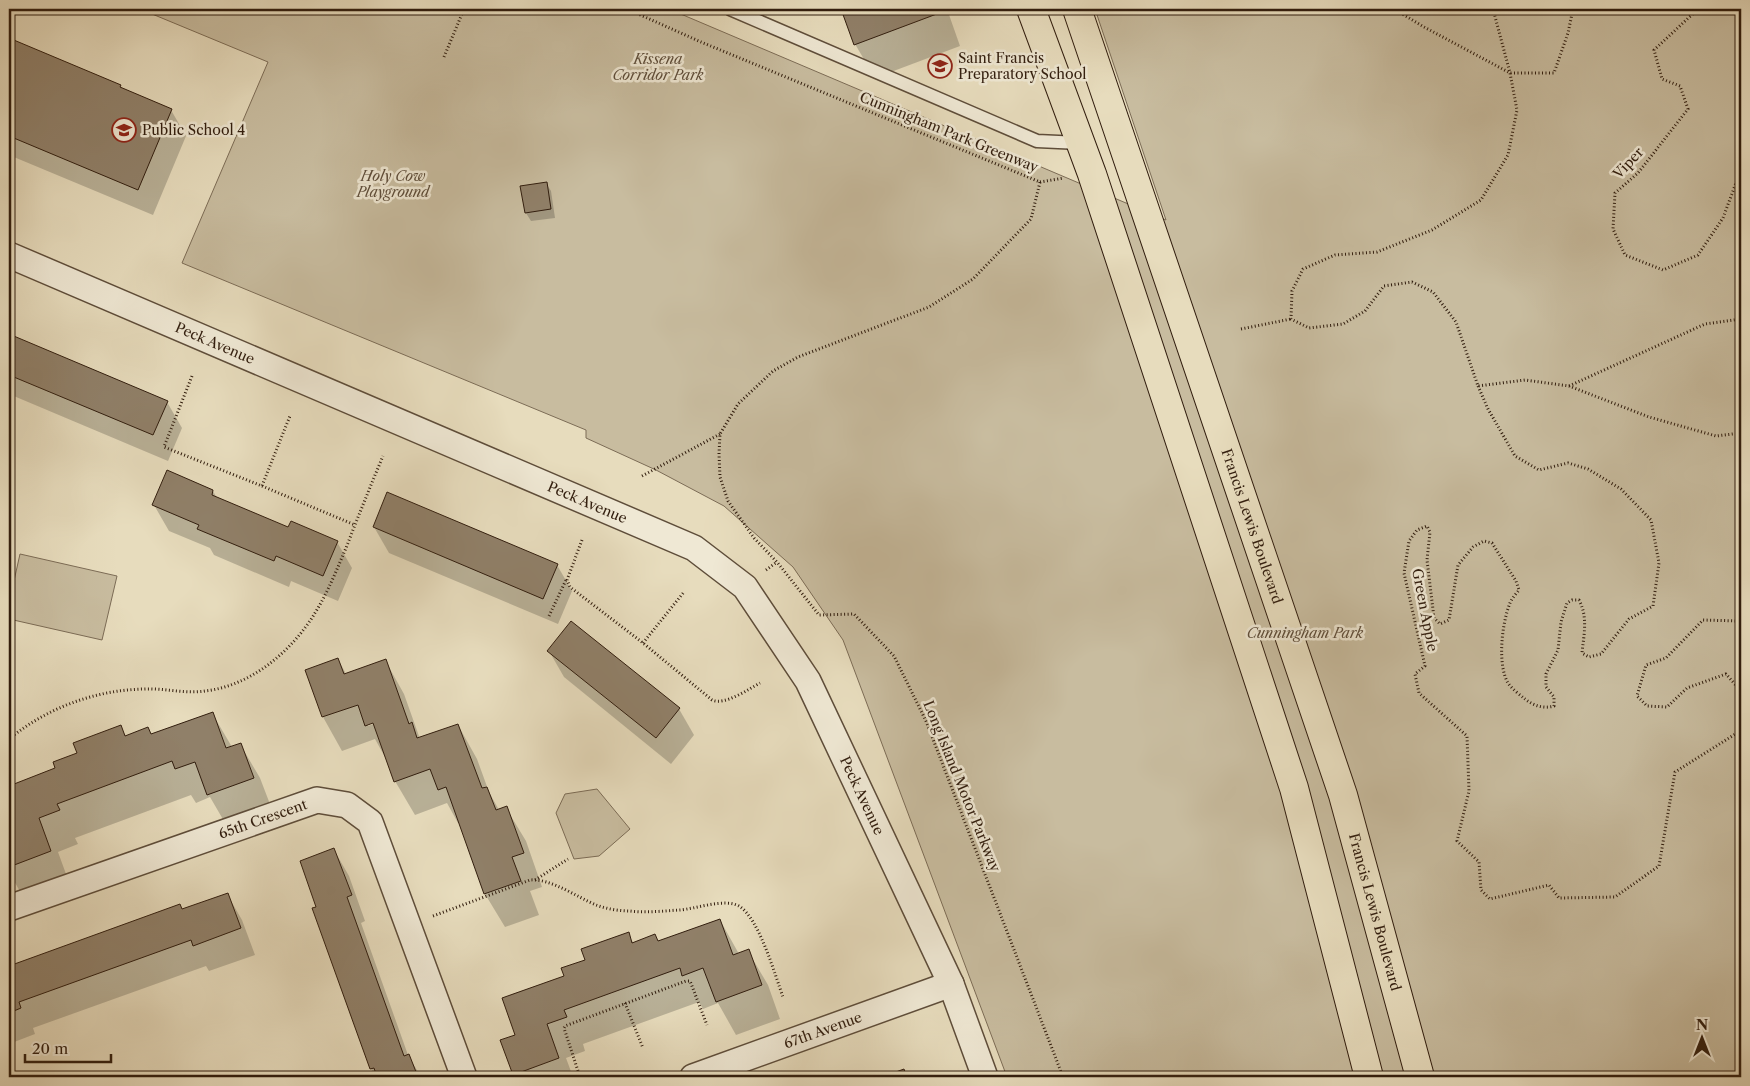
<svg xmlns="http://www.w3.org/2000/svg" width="1750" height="1086" font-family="'Libre Caslon Text',serif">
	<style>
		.green { fill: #c8bc9f; stroke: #7c6c56 }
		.shadow { fill: #0003; fill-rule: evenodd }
		.building { fill: #908069; stroke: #311d0e }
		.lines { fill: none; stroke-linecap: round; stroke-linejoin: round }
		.service-casing { stroke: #5e4d3a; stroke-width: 15 }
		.minor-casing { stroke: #5e4d3a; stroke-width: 28 }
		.primary-casing { stroke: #311d0e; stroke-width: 30 }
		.path { stroke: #311d0e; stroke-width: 3; stroke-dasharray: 1 2.5; stroke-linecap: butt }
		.service { stroke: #efe8d4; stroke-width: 12 }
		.minor { stroke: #efe8d4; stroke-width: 25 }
		.primary { stroke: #e7dcbd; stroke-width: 28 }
		.labels { text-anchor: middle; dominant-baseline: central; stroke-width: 5; stroke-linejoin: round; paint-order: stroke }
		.poi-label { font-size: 14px; fill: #311d0e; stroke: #efe8d4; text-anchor: start }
		.park-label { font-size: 14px; font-style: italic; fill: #5e4d3a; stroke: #efe8d4 }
		.street-label { font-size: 14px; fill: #311d0e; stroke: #efe8d4 }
	</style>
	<rect width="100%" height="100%" fill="#e7dcbd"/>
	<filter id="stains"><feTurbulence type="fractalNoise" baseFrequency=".004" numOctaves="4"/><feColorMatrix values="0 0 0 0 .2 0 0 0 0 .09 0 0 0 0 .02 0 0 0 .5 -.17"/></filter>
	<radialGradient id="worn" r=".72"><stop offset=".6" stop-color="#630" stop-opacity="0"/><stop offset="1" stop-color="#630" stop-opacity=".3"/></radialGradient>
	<g class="green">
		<path d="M140,9H669L1166,220L1095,9H1741V1077H1007L843,640L793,567L724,506L656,470L586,438V430L182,263L268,62Z"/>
		<path d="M20,554L117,576L102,640L9,619V603Z"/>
		<path d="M597,789L630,829L599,856L574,859L556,813L565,794Z"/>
	</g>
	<g class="shadow">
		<path d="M843,9H947L960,46L875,78L855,44Z"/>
		<path d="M9,40L120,86L122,89L171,110L186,136L153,215L9,155Z"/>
		<path d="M546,183L551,191L555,218L531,221L526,213L521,187Z"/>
		<path d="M9,335L167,402L182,428L168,461L9,394Z"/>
		<path d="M213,491L217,498L289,529L337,542L352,568L338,601L291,581L289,587L214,555L210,548L169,531L154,505Z"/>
		<path d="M374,527L557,565L572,591L558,624L389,553Z"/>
		<path d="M571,623L679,709L694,735L671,764L564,677L549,651Z"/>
		<path d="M338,659L346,674L385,660L404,694L420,739L458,725L477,759L489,792L499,810L506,808L526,841L542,887L530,891L539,915L505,927L485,894L460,823H458L447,803L415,815L395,781L386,759L375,739L342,751L323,717L306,671ZM379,722L368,726V723Z"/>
		<path d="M212,713L232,747L240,744L260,778L273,812L228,828L210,797L196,803L191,795L75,838L78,844L58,852L70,885L26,902L9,872V787L57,769L121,727L126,736L152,735Z"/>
		<path d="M334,850L349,876L365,921L361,923L408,1055L421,1077H376L371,1069L313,909L318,907Z"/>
		<path d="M227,894L242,920L255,955L209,971L206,966L33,1028L35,1034L9,1044V967L179,905L182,911Z"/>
		<path d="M720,920L739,954L748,951L768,985L780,1019L736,1035L718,1003L703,1009L699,1002L583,1044L585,1051L566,1058L573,1077H516L502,1041L517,1035L565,976L628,934L634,944L659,942Z"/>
	</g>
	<g class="building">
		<path d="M841,9H941L942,12L854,45Z"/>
		<path d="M9,38L121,85L120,87L172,109L138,190L9,136Z"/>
		<path d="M547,182L551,209L525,213L520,186Z"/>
		<path d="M9,334L168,401L153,435L9,375Z"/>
		<path d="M167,470L213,490L212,495L288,527L291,521L338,541L323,576L276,556L274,561L197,529L199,525L152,505Z"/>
		<path d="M387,492L558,564L543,599L373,527Z"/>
		<path d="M571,621L680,708L656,738L547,651Z"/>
		<path d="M338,658L344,674L386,659L409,724L412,722L417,738L458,724L482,788L487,787L496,810L507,806L524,853L512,857L521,881L484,894L446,787L438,790L430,769L394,782L373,723L365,726L358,705L322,717L305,670Z"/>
		<path d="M213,712L226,748L241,743L254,778L207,795L195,762L175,769L172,761L57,804L60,810L39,818L51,851L9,867V786L55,768L53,762L77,753L73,743L121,725L125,736L148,727L151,734Z"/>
		<path d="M334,848L352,895L347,897L404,1056L409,1054L418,1077H377L374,1068L370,1069L312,908L316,907L300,861Z"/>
		<path d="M228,893L241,928L193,946L191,940L19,1002L21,1008L9,1013V966L180,904L182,909Z"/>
		<path d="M720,919L733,955L749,949L762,985L716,1002L703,968L682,976L680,968L564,1010L567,1017L547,1024L559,1058L513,1075L500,1040L515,1035L502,998L564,976L561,968L585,960L581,949L629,932L632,943L655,934L658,941Z"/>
		<path d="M904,1069L907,1077H880L893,1073Z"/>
	</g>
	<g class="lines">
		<g class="service-casing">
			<path id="service" d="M730,9L1037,141L1080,143"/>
		</g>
		<g class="minor-casing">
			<g id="minor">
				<path id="s1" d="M9,255L694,548L745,587L808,681L951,984L985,1077"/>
				<path id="s2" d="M9,908L317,800L347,805L370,822L464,1077"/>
				<path id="s3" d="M693,1077L951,984"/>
			</g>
		</g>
		<g class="primary-casing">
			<g id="primary">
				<path d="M1031,9L1092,174L1294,788L1369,1077"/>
				<path id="s4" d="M1077,9L1343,795L1420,1077"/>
			</g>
		</g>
		<g class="path">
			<path d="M627,9L701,42L1040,182L1031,219L973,279L929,307L798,357L773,371L738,404L720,434L719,454L720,477L728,501L754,538L777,562L819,615L854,614L894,656L926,721L1063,1077"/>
			<path d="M1394,9L1424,27L1510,73H1554L1568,33L1573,9"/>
			<path d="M1493,9L1510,73L1517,110L1508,155L1481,200L1432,230L1377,252L1335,255L1303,269L1292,291L1291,319L1309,328L1343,324L1365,311L1384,286L1412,282L1433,292L1456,322L1478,386L1525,380L1569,386L1649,417L1716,436L1741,433"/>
			<path d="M1698,9L1654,50L1662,79L1680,86L1688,109L1638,173L1615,193L1613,229L1625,255L1663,270L1698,255L1723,218L1740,172L1741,165"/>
			<path d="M444,57L464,9"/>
			<path d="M1040,182L1064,178"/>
			<path d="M1241,329L1291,319"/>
			<path d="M192,376L164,447L262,486L290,416"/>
			<path d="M1478,386L1488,409L1515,456L1539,470L1568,463L1588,469L1621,489L1651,520L1659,563L1653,606L1629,619L1601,654L1589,657L1582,653C1584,634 1588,617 1579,600H1572L1567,603L1561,622L1558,650L1546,674V687L1554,697V706C1544,709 1534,706 1525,699C1520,695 1512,689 1508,683C1497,664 1502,623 1510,603C1512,598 1516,594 1519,590L1516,581L1492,543L1484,541L1473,547L1458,565L1449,620L1440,624L1434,618L1427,560L1430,532L1427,526L1417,530L1409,541L1404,573L1425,666L1415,674L1419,693L1467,736L1469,791L1457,841L1479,862L1481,890L1490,899L1549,885L1559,898L1615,897L1659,866L1675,772L1737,733L1741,727"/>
			<path d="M1569,386L1705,324L1741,319"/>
			<path d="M642,476L720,434"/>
			<path d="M262,486L355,525"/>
			<path d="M582,540L567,580L570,587L643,643L712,700C724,706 749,689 760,683"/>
			<path d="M766,570L777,562"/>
			<path d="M549,616L566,580"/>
			<path d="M1741,624L1739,621L1703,620L1666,658L1646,665L1637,696L1647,706L1667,707L1687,688L1726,674L1741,691"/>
			<path d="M643,643L684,592"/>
			<path d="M9,739C47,708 95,690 144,689C164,688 185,694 205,691C251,686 292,651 315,613C328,592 337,569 346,548C358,517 370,487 383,456"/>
			<path d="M535,880L568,859"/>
			<path d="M433,916L530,880C550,878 577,897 596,905C607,909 619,911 630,911C646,913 663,911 679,910C696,909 724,898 739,906C759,918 775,975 783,997"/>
			<path d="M625,1003L643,1048"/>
			<path d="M578,1071L564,1028L565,1026L686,981H690L707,1025"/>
		</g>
		<use href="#service" class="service"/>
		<use href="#minor" class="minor"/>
		<use href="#primary" class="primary"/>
	</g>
	<defs>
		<g id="school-ring" transform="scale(1.25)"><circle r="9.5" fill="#efe8d4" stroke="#8f2418" stroke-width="1.5"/><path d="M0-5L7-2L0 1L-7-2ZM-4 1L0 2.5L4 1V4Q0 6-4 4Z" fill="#8f2418"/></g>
	</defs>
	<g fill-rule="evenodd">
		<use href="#school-ring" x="940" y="66"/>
		<use href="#school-ring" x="124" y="130"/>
	</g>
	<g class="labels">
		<g class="poi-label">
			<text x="958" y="58">Saint Francis<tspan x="958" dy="16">Preparatory School</tspan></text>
			<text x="142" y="130">Public School 4</text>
		</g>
		<g class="park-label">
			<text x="658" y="59">Kissena<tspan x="658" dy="16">Corridor Park</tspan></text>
			<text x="393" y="176">Holy Cow<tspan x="393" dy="16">Playground</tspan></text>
			<text x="1305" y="633">Cunningham Park</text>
		</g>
		<g class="street-label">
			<text transform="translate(949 132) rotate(22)">Cunningham Park Greenway</text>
			<text transform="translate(1628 163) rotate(-47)">Viper</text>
			<text stroke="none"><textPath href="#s1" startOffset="224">Peck Avenue</textPath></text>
			<text stroke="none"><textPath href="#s1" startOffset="629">Peck Avenue</textPath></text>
			<text stroke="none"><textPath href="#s4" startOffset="546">Francis Lewis Boulevard</textPath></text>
			<text transform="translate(1425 610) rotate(79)">Green Apple</text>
			<text transform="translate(962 786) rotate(68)">Long Island Motor Parkway</text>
			<text stroke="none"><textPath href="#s1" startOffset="1049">Peck Avenue</textPath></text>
			<text stroke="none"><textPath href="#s2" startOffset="269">65th Crescent</textPath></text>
			<text stroke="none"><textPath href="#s4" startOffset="951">Francis Lewis Boulevard</textPath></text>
			<text stroke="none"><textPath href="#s3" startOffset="138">67th Avenue</textPath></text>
		</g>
	</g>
	<rect width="1750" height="1086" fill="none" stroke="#e7dcbd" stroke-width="30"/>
	<rect x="10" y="10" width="1730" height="1066" fill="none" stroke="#311d0e" stroke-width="2.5"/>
	<rect x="15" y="15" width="1720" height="1056" fill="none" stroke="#311d0e"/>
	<g transform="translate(1702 1038)" stroke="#efe8d4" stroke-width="4" paint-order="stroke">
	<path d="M0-4L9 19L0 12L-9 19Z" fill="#311d0e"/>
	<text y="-8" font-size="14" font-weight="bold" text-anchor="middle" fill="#311d0e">N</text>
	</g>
	<path d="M25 1054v8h86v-8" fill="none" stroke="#311d0e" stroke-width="2.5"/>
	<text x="32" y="1054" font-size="15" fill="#311d0e" stroke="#efe8d4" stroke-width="4" paint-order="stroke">20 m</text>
	<rect width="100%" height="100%" filter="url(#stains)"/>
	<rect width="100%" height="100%" fill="url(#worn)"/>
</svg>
